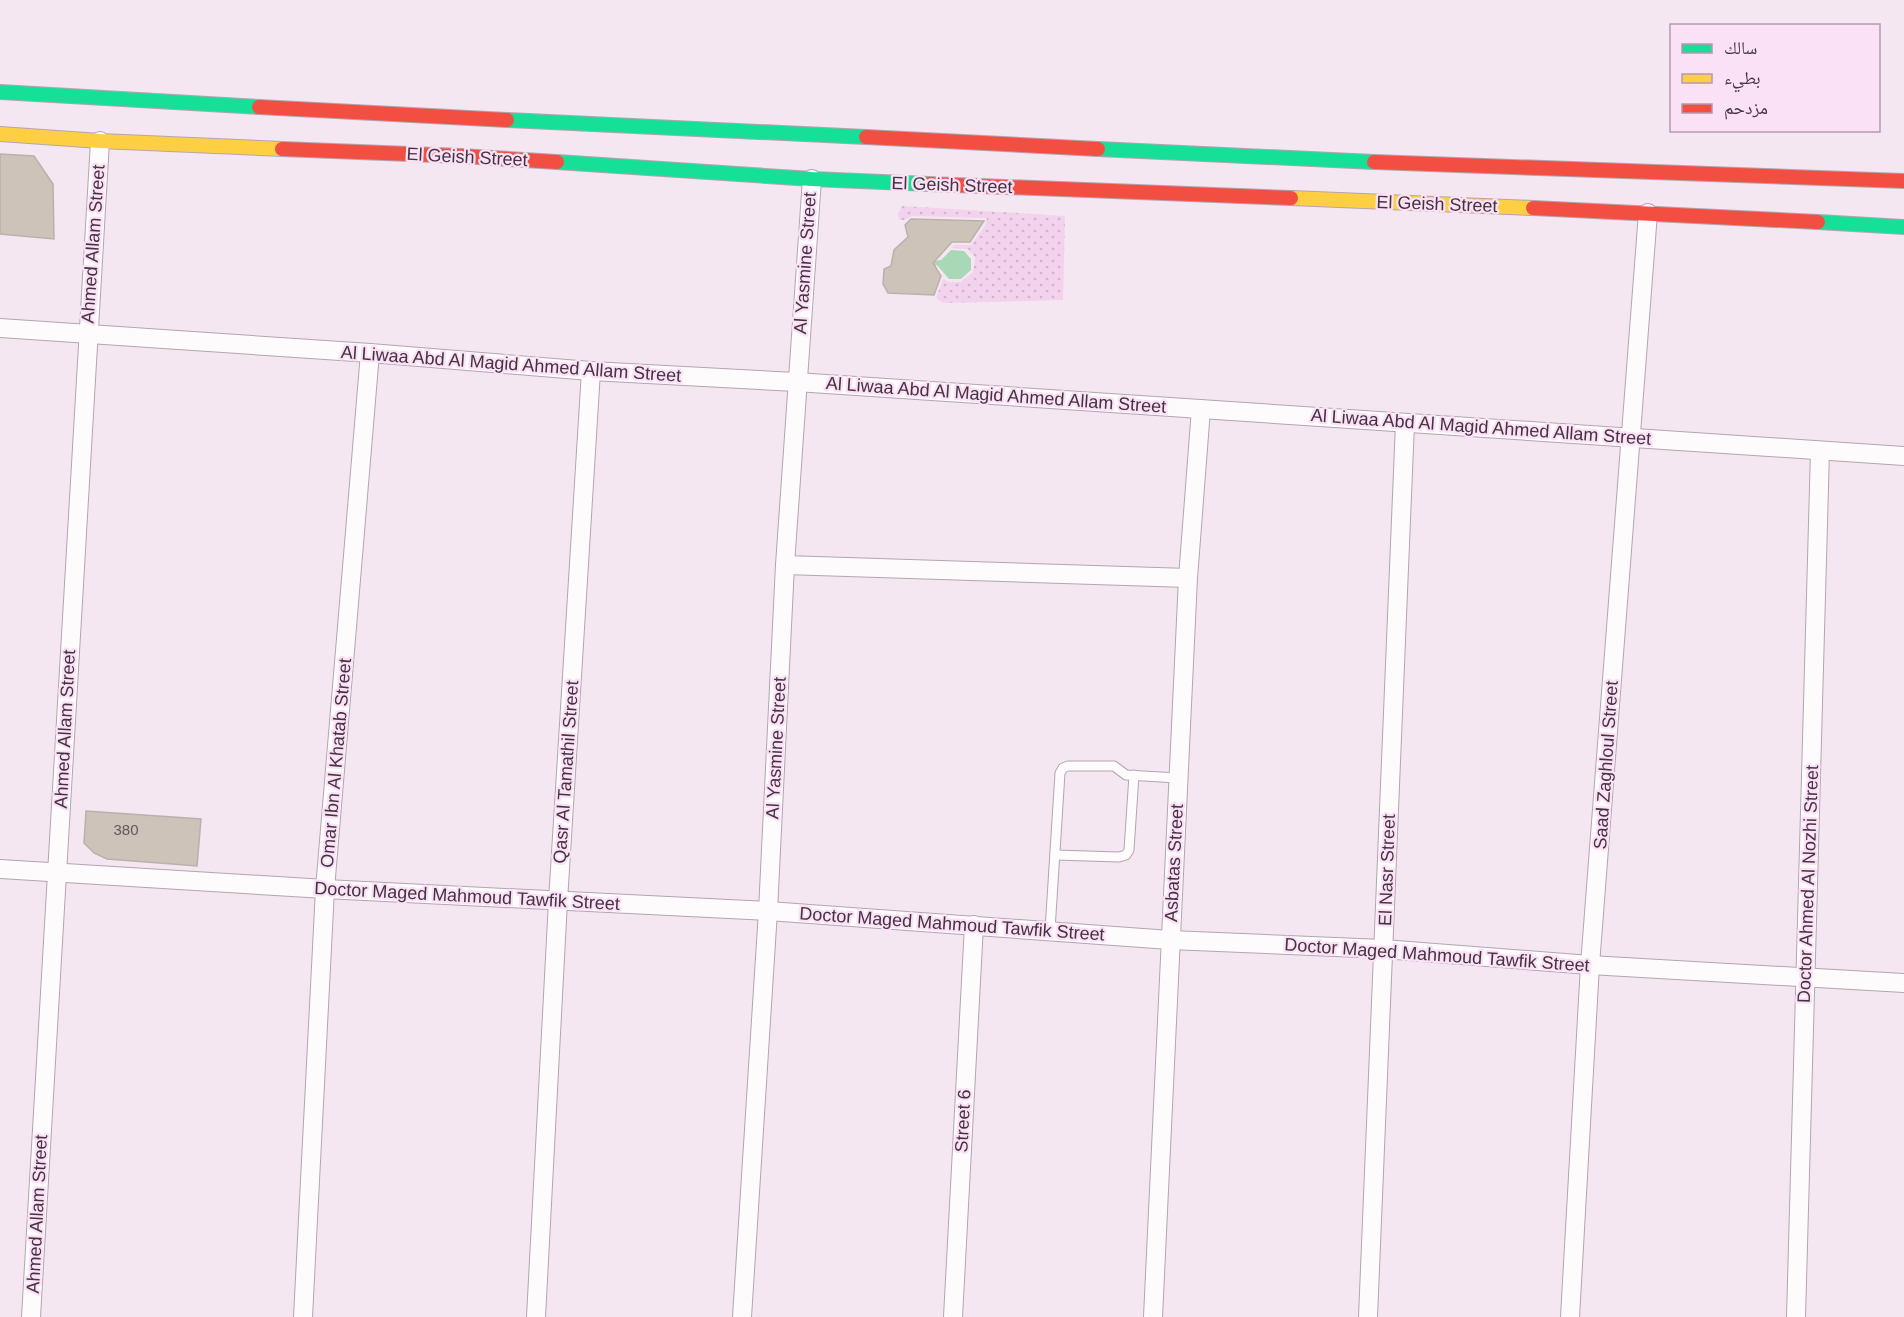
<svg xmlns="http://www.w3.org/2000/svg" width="1904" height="1317" font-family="Helvetica,'Noto Naskh Arabic',sans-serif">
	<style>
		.grass { fill: url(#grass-dots) }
		.water { fill: #a8d8b6 }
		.building { fill: #cec3b8; stroke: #bab1ac; stroke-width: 1.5 }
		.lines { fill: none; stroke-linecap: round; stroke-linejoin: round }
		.lane-casing { stroke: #b2a5b0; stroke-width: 11 }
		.street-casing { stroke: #b2a5b0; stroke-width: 20 }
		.fast-casing { stroke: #b2a5b0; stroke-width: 16 }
		.slow-casing { stroke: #b2a5b0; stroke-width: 16 }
		.jam-casing { stroke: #b2a5b0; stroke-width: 16 }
		.lane { stroke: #fefbfd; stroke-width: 9 }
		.street { stroke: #fefbfd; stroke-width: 18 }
		.fast { stroke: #16e098; stroke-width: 14 }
		.slow { stroke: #ffcf43; stroke-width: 14 }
		.jam { stroke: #f24e42; stroke-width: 14 }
		.labels { text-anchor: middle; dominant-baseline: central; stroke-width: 4.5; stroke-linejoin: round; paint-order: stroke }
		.number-label { font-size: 15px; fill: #66575f }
		.street-label { font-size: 18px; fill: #443341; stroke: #fbe1f6 }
	</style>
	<defs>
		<pattern id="grass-dots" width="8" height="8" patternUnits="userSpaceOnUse" patternTransform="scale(1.5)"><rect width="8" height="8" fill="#f3d2ed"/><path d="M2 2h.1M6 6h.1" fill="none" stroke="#d2b5cc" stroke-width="1.8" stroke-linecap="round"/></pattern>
	</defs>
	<rect width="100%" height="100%" fill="#f5e7f2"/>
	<path class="grass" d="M902,206L1065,216L1063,300L943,303L936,298L943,279L949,282H961L973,272L975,258L968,249L952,248L954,245H971L985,226L987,218L912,216L905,220H899L898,214Z"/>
	<path class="water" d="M951,250L964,251L971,259V270L961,279H949L937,265L930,268L933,261L941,260Z"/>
	<g class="building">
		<path d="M0,154L34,156L53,184L54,239L0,234Z"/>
		<path d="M911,219L984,221L970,242H952L933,263L941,276L934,295L888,293L883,284L884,269L891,266L894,250L908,237L905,225Z"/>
		<path d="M86,811L201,819L197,866L107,859L94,853L84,843Z"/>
	</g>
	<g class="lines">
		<g class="lane-casing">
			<g id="lane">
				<path d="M1055,855L1119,857L1126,855L1129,850L1134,775"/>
				<path d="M1050,930L1060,773L1063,768L1068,766H1114L1126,775L1178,778"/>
			</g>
		</g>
		<g class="street-casing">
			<g id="street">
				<path d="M0,328L370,353L591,371L796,382L1904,456"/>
				<path d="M785,565L1188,578"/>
				<path d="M0,869L325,889L768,911L1170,940L1383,949L1590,965L1904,983"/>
				<path d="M31,1317L100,141"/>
				<path d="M303,1317L325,889L370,353"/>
				<path d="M536,1317L558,901L591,371"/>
				<path d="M742,1317L768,911L785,565L812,179"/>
				<path d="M953,1317L974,925"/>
				<path d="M1153,1317L1188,578L1201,409"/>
				<path d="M1368,1317L1405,423"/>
				<path d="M1570,1317L1590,965L1648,213"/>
				<path d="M1796,1317L1820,451"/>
			</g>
		</g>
		<g class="fast-casing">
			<g id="fast">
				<path d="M0,92L259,107"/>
				<path d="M507,120L866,137"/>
				<path d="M1098,149L1374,162"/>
				<path d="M557,162L812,179L929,184"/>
				<path d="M1818,222L1904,227"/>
			</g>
		</g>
		<g class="slow-casing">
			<g id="slow">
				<path d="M0,134L100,141L282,149"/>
				<path d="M1291,198L1533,208"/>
			</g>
		</g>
		<g class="jam-casing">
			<g id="jam">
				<path d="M259,107L507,120"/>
				<path d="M866,137L1098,149"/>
				<path d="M282,149L461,156L557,162"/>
				<path d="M1374,162L1904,181"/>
				<path d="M929,184L1291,198"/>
				<path d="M1533,208L1818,222"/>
			</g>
		</g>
		<use href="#lane" class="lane"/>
		<use href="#street" class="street"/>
		<use href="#fast" class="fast"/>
		<use href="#slow" class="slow"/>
		<use href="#jam" class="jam"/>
	</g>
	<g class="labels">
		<g class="number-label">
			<text x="126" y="829">380</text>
		</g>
		<g class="street-label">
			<text transform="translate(467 157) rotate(3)">El Geish Street</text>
			<text transform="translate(952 185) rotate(2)">El Geish Street</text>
			<text transform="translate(1437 204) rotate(2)">El Geish Street</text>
			<text transform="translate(93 244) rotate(-86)">Ahmed Allam Street</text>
			<text transform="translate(805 263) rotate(-86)">Al Yasmine Street</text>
			<text transform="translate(511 364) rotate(4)">Al Liwaa Abd Al Magid Ahmed Allam Street</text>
			<text transform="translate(996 395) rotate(4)">Al Liwaa Abd Al Magid Ahmed Allam Street</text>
			<text transform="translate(1481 427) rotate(4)">Al Liwaa Abd Al Magid Ahmed Allam Street</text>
			<text transform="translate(65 729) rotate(-87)">Ahmed Allam Street</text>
			<text transform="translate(776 748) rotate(-87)">Al Yasmine Street</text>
			<text transform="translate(336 763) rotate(-85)">Omar Ibn Al Khatab Street</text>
			<text transform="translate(1606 765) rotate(-86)">Saad Zaghloul Street</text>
			<text transform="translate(566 772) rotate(-86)">Qasr Al Tamathil Street</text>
			<text transform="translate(1174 863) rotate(-87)">Asbatas Street</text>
			<text transform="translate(1387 870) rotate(-88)">El Nasr Street</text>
			<text transform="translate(1808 884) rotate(-88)">Doctor Ahmed Al Nozhi Street</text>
			<text transform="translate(467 896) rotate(3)">Doctor Maged Mahmoud Tawfik Street</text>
			<text transform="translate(952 924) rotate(4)">Doctor Maged Mahmoud Tawfik Street</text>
			<text transform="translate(1437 955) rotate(4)">Doctor Maged Mahmoud Tawfik Street</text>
			<text transform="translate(963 1121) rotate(-87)">Street 6</text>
			<text transform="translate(37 1214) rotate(-87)">Ahmed Allam Street</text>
		</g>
	</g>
	<rect x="1670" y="24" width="210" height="108" fill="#fbe1f6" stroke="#b29bae" stroke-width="1.5"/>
	<rect x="1682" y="44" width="30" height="9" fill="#16e098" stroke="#b29bae" stroke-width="1.5"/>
	<text x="1724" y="54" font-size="18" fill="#443341">سالك</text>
	<rect x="1682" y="74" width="30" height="9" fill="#ffcf43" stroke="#b29bae" stroke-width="1.5"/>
	<text x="1724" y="84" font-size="18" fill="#443341">بطيء</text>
	<rect x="1682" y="104" width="30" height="9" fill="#f24e42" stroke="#b29bae" stroke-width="1.5"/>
	<text x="1724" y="114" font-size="18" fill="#443341">مزدحم</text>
</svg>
